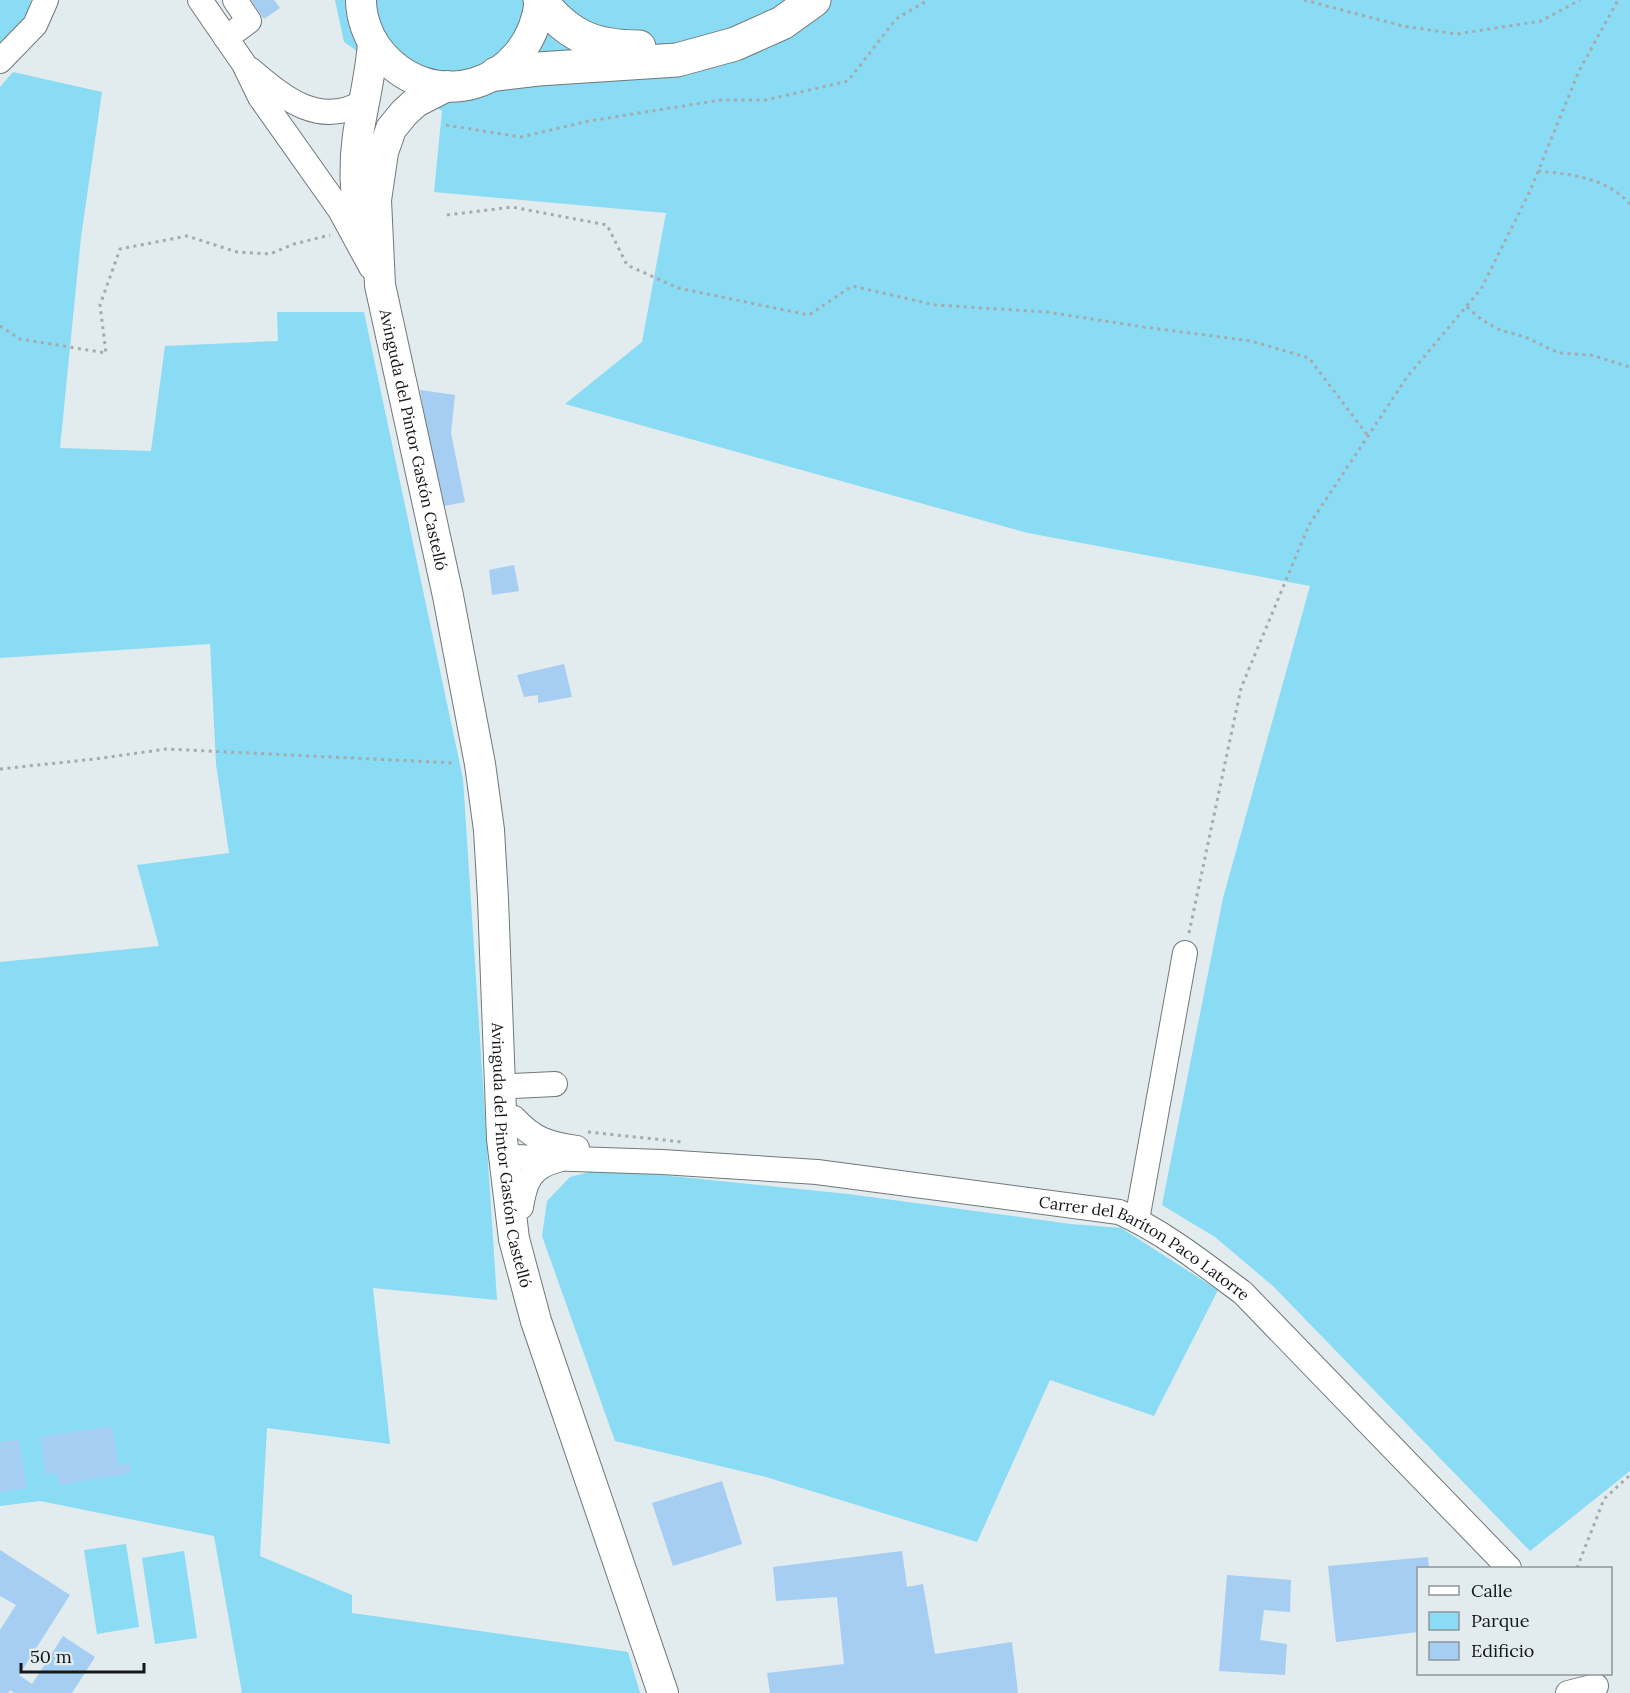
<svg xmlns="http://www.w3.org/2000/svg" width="1630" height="1693" font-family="Lora,serif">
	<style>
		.green { fill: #8adbf4 }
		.building { fill: #a5cef2 }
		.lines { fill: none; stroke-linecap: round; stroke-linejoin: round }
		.minor-casing { stroke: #70787a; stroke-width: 26 }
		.major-casing { stroke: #70787a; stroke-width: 32 }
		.highway-casing { stroke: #70787a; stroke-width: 35 }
		.path { stroke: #a4abae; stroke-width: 3; stroke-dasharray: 3 4.5; stroke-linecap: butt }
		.minor { stroke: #fff; stroke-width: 24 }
		.major { stroke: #fff; stroke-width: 30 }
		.highway { stroke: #fff; stroke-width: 33 }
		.labels { text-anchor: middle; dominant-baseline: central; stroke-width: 4.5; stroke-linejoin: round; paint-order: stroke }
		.street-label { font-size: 16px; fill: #151819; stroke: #e2ebee }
	</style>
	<rect width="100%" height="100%" fill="#e2ebee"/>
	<g class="green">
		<path d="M0,0H31L29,19L0,48Z"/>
		<path d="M335,0H1630V1471L1530,1551L1273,1286L1215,1237L1162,1205L1223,898L1310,586L1028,533L565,404L642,342L666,213L434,192L442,111L344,42Z"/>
		<path d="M13,72L102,92L81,237L60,448L151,451L165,346L278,341L277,312H364L463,779L497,1300L373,1288L390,1444L267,1428L260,1556L352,1595V1613L628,1652L640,1693H242L214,1536L40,1501L0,1506V962L159,946L137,865L229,853L216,764L210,644L0,658V87Z"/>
		<path d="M602,1169L848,1194L1071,1224L1121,1228L1218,1290L1154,1416L1050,1380L977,1542L766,1477L615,1441L542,1236L547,1201L570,1177Z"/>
		<path d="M126,1544L139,1627L97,1634L84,1550Z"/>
		<path d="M184,1551L197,1638L155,1644L142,1558Z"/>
	</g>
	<g class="building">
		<path d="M251,0H274L280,8L264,19Z"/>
		<path d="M420,390L455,395L451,433L465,502L444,506L427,433Z"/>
		<path d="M514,565L519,591L492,595L489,570Z"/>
		<path d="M564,664L572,697L538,703V695L524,697L517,675Z"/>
		<path d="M112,1426L118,1465L130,1464L131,1473L59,1485L57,1473L46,1474L40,1437Z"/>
		<path d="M19,1440L27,1488L0,1492V1442Z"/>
		<path d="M722,1481L742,1544L673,1566L652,1503Z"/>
		<path d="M0,1550L70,1595L19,1675L32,1684L63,1636L95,1657L72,1693H14L10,1690L8,1693H0V1630L16,1605L0,1596Z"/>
		<path d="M902,1551L907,1587L923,1584L935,1654L1012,1642L1018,1693H770L767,1673L844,1664L837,1597L776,1601L773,1567Z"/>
		<path d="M1428,1557L1429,1568H1418V1632L1336,1642L1328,1566Z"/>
		<path d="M1227,1575L1291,1580L1290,1612L1264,1610L1260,1640L1287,1644L1285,1675L1219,1671Z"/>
	</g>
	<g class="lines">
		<g class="minor-casing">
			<g id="minor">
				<path d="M200,0L244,64L260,97L340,210L371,267"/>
				<path d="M226,38L249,21L235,0"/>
				<path d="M0,61L35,25L46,0"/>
				<path d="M251,70C284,98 320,129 365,101"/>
				<path d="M513,1086L555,1084"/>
				<path d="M514,1118C534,1140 549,1144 577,1148"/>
				<path id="s1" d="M515,1157L662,1162L817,1172L1119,1212C1164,1232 1204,1264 1243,1293L1509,1568"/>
				<path d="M521,1207C525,1182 530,1167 558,1160"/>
				<path d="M1137,1220L1185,953"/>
				<path d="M1568,1693L1596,1686"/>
			</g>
		</g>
		<g class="major-casing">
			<g id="major">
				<path d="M361,0C361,16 367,34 376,47C429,119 531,87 540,0"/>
				<path id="s2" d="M447,86L416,102L404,113L391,129L383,152L376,200L380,285L448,596L480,764L489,830L493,899L502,1139L514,1239L536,1321L663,1693"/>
				<path d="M360,220C355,193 354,163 358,135C363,104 371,74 373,42"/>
			</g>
		</g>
		<g class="highway-casing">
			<g id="highway">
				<path d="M540,0C568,36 594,47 639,47"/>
				<path d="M496,74L538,69L677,60L735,44L782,23L814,0"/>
			</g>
		</g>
		<g class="path">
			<path d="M1304,0L1403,26L1457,34L1541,21L1580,0"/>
			<path d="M446,125L521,137L589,121L721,100H766L848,81L896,19L928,0"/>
			<path d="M1538,171C1571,174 1607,178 1630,204"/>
			<path d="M447,215L512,207L607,225L627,265L678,288L809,315L852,286L935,305L1047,312L1144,327L1251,341L1309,358L1368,436"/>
			<path d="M1467,307L1482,320L1500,330L1525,337L1559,353L1591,355L1630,367"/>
			<path d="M0,326L20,339L106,353L100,305L120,249L187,236L237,252L270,254L294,244L330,235"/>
			<path d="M0,769L95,759L166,749L456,763"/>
			<path d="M1189,933L1241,688L1309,525L1407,377L1481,289L1530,191L1579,71L1618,0"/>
			<path d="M588,1132L683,1142"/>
			<path d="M1577,1568L1604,1499L1630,1475"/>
		</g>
		<use href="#minor" class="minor"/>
		<use href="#major" class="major"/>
		<use href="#highway" class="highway"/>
	</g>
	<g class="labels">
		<g class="street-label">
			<text stroke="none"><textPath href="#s2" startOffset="388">Avinguda del Pintor Gastón Castelló</textPath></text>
			<text stroke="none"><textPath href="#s2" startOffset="1112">Avinguda del Pintor Gastón Castelló</textPath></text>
			<text stroke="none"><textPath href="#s1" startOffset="644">Carrer del Baríton Paco Latorre</textPath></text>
		</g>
	</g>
	<rect x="1417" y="1567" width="195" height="108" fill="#e2ebee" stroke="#909799" stroke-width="1.5"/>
	<rect x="1429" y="1586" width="30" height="9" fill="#ffffff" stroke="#909799" stroke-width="1.5"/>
	<text x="1471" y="1597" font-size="18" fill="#151819">Calle</text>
	<rect x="1429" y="1612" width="30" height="18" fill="#8adbf4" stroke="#909799" stroke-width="1.5"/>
	<text x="1471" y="1627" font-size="18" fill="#151819">Parque</text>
	<rect x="1429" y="1642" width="30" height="18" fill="#a5cef2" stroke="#909799" stroke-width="1.5"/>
	<text x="1471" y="1657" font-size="18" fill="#151819">Edificio</text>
	<path d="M21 1663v9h123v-9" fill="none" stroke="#151819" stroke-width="3"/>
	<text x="30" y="1663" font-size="18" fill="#151819" stroke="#e2ebee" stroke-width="4.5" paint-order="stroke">50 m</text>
</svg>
